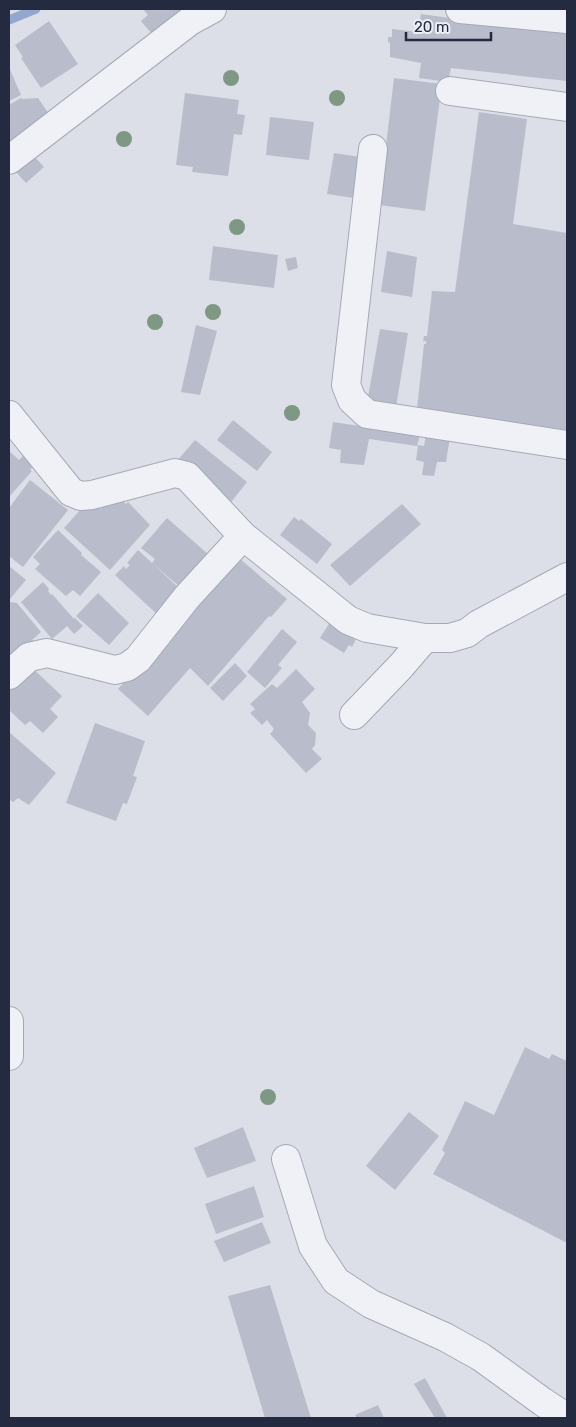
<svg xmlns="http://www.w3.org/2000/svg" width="576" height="1427" font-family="Rubik,sans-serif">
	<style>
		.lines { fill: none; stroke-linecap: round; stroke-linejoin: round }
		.stream { stroke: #93a6cd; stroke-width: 9 }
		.building { fill: #b9bdcb }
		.minor-casing { stroke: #a5a9b6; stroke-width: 30 }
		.minor { stroke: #eff1f6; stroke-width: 28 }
		.tree { fill: #7e9883 }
	</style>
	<rect width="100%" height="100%" fill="#dcdfe8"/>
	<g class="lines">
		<path class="stream" d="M9,20L36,9"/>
	</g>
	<g class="building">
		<path d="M143,9H205L158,41L141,21L148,15Z"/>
		<path d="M421,14L567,34V81L451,68L448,82L419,78L421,63L390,57V43L388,42V37H392V29L418,32Z"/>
		<path d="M49,21L78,64L41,88L21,58L23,57L15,45Z"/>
		<path d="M9,67L21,95L9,101Z"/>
		<path d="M394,78L442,84L425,211L379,205Z"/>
		<path d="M185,93L239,100L237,114L245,115L242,135L234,134L228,176L192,172L193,167L176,165Z"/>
		<path d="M21,98L22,99L38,98L51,117L9,151V105Z"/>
		<path d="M479,112L527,119L513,224L567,233V430L417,409L424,344H426V341H423L424,336H427L432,291L455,292Z"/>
		<path d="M270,117L314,122L309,160L266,155Z"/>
		<path d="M334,153L360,157L354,198L327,194Z"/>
		<path d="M33,155L44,167L26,183L15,171Z"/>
		<path d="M213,246L278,255L274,288L209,280Z"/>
		<path d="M387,251L417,257L412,297L381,292Z"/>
		<path d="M296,257L298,268L288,271L285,259Z"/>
		<path d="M196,325L217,331L200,395L181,392Z"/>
		<path d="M380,329L408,333L396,407L367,403Z"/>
		<path d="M233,420L272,452L257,471L217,440Z"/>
		<path d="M333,422L420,435L417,446L369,439L364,465L340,463L341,450L329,448Z"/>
		<path d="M426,434L450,437L446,462H437L434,476L422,475L424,462L416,460L418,445L424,446Z"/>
		<path d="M195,440L247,482L228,506L176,462Z"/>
		<path d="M9,451L19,460L26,453L37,462L30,470L32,471L9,497Z"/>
		<path d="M30,480L68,510L23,567L9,556V508Z"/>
		<path d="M116,495L126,504L128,502L150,525L110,570L64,528L89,500L101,509L112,497Z"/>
		<path d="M402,504L421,524L350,586L330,565Z"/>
		<path d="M294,517L299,521L301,519L332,544L317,564L280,535Z"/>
		<path d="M167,518L209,555L180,587L152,563L155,559L141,548Z"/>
		<path d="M58,530L82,553L81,555L101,572L80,596L73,590L66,596L35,569L40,564L33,557Z"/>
		<path d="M138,550L180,589L160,617L115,575L124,566L126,569L130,565L127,563Z"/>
		<path d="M240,559L287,599L271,617L269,616L208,686L190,668L148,716L118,689L223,567Z"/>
		<path d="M9,566L26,580L9,600Z"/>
		<path d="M43,582L49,589L48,591L51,595L52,594L74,619L75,618L83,626L74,634L67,626L52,639L21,602Z"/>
		<path d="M98,593L129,623L109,645L76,616Z"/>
		<path d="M11,602L17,603L41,632L32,640L34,641L9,665V603Z"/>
		<path d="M332,619L358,635L352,647L349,645L344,653L320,638Z"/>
		<path d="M282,629L297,642L278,665L282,668L265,688L247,672Z"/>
		<path d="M27,663L62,696L50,709L58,717L43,733L30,721L25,725L9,710V683Z"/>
		<path d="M235,663L247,676L223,701L210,688Z"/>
		<path d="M296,669L315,689L302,702L310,713L308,725L316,733L315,745L312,749L322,759L306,773L270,734L274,729L267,720L262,725L250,713L255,709L250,704L272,684L277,688Z"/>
		<path d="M95,723L145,741L133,776L137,777L127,804L123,803L116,821L66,803Z"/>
		<path d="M9,732L56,773L29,805L18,798L13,802L9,799Z"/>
		<path d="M525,1047L549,1059L552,1054L567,1061V1243L433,1174L445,1153L442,1150L465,1101L494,1115Z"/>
		<path d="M409,1112L439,1136L395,1190L366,1166Z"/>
		<path d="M243,1127L256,1161L207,1178L194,1148Z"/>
		<path d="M254,1186L264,1217L216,1234L205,1204Z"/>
		<path d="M262,1222L271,1243L224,1262L214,1241Z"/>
		<path d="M270,1285L311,1418H265L228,1296Z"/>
		<path d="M425,1378L447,1418H435L414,1384Z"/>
		<path d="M378,1405L384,1418H357L355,1415Z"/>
	</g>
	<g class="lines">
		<g class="minor-casing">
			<g id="minor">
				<path d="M460,9L567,19"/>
				<path d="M450,91L567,107"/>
				<path d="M373,149L346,385L352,400L367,414L567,445"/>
				<path d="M9,160L190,21L212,9"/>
				<path d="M9,415L71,492L81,496L92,495L175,473L187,476L243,536L348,620L367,628L425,638H450L467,633L479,624L567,577"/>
				<path d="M9,675L29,657L47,653L115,670L127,667L138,659L187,597L243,536"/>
				<path d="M354,715L401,666L425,638"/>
				<path d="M9,1021V1056"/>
				<path d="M286,1159L313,1246L336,1281L371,1304L445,1337L481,1357L543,1402L567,1418"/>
			</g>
		</g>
		<use href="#minor" class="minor"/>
	</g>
	<g class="tree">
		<circle cx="231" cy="78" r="8"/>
		<circle cx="337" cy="98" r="8"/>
		<circle cx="124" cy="139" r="8"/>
		<circle cx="237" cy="227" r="8"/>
		<circle cx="213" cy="312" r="8"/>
		<circle cx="155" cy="322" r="8"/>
		<circle cx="292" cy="413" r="8"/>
		<circle cx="268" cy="1097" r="8"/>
	</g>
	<rect width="576" height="1427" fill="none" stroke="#242a40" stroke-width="20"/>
	<path d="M406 32v8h85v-8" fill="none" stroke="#242a40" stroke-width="2.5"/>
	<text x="414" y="32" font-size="15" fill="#242a40" stroke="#eceef6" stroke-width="4" paint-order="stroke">20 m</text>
</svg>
